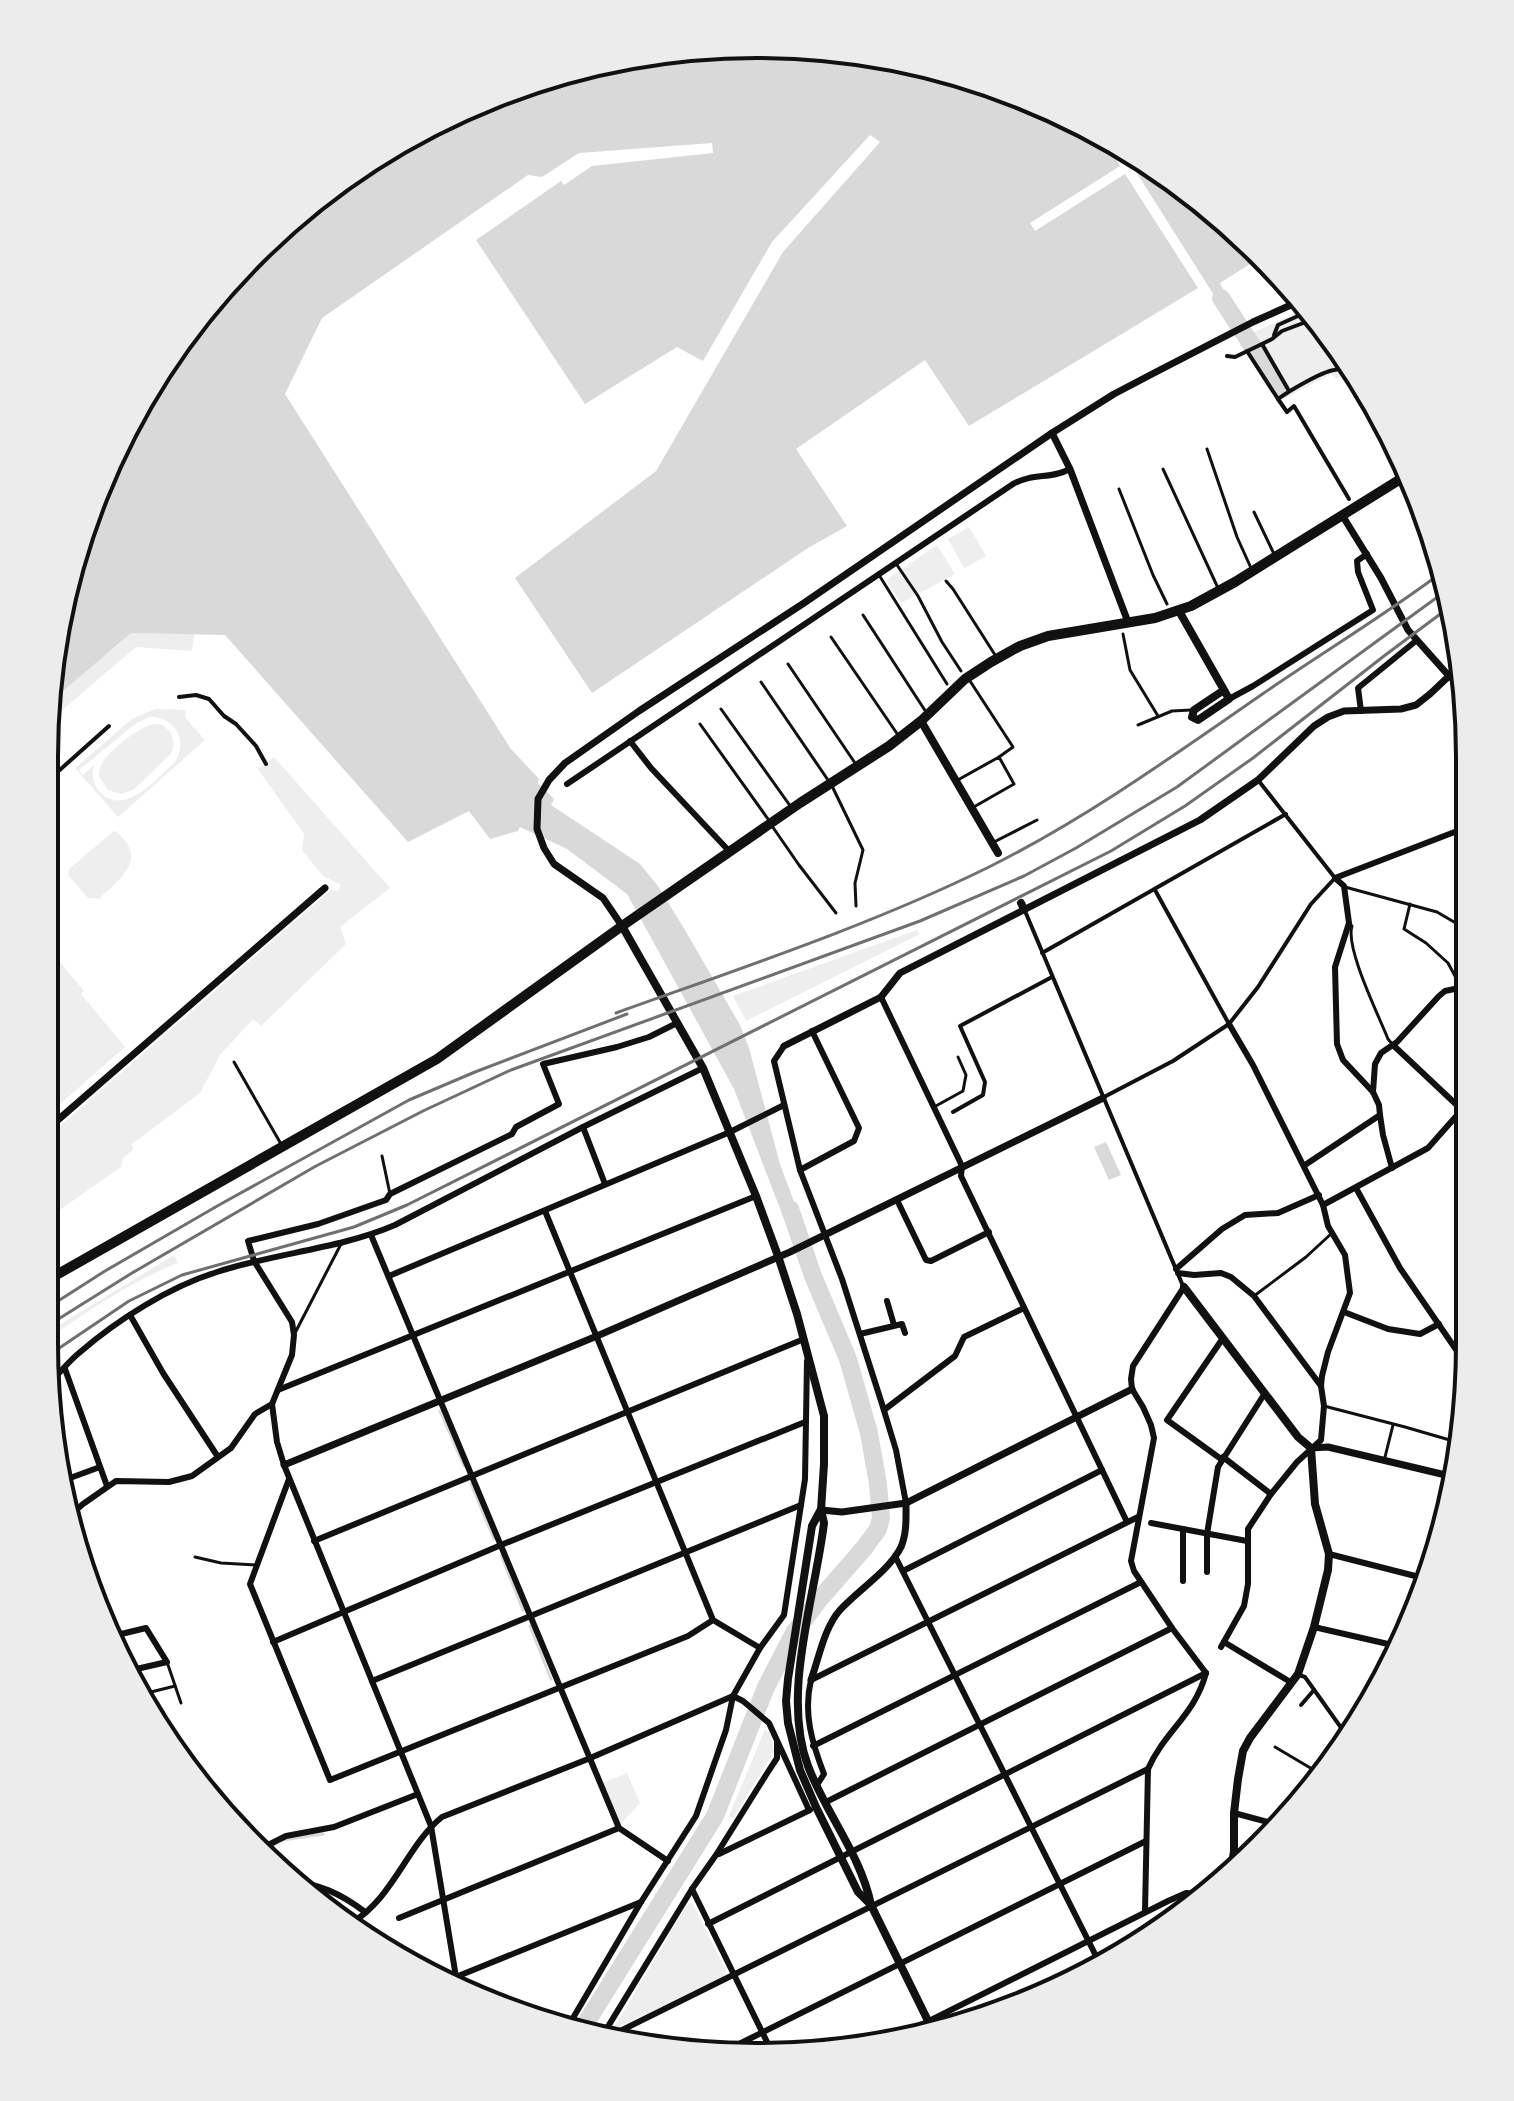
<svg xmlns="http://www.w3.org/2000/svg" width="1514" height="2101" font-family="Ubuntu,sans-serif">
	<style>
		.green { fill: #eee; fill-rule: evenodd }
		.water { fill: #d9d9d9 }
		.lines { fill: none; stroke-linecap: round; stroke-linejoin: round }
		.stream { stroke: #d9d9d9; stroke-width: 3 }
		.river { stroke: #d9d9d9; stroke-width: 18 }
		.service { stroke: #111; stroke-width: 3 }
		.pedestrian { stroke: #111; stroke-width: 4 }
		.minor { stroke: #111; stroke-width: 6 }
		.tertiary { stroke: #111; stroke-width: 7 }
		.secondary { stroke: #111; stroke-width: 8 }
		.trunk { stroke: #111; stroke-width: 10 }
		.rail { stroke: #707070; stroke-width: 3 }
		.rim { fill: none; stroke: #111; stroke-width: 4 }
	</style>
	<rect width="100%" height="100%" fill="#fff"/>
	<g class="green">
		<path d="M1307,308L1350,372L1336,379L1332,374L1289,396L1252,333Z"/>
		<path d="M969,527L986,556L964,568L948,539Z"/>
		<path d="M937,545L955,574L901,603L886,580Z"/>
		<path d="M131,633L194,634L192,651L136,647L47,723L49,703Z"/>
		<path d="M155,709L186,710L185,717L205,740L118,817L75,768L132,719ZM149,717C174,716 189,739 175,762C158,777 126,817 101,793C93,785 91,774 95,764L83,775L79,770L135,724Z"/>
		<path d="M154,724L163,725L171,733L174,744L171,754L133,790L121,794L108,790L99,776C100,770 99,770 102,764C109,750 140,726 154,724Z"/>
		<path d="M274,757L390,888L340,927L346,944L261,1026L253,1019L220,1055L200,1093L132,1144L133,1150L123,1158L121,1167L44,1221V1140L331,890L338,891L341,885L323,876L302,850L304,834L258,769Z"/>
		<path d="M114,831L117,832C122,837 130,845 131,853C134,871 110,887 99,899L88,898L68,875L69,869Z"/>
		<path d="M917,930L920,934L746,1021L733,996Z"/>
		<path d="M55,956L84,991L81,994L125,1047L44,1118V965Z"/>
		<path d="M174,1255L178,1263C135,1280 97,1305 59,1331L56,1327Z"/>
		<path d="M765,1729L771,1734L774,1752L733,1818L729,1816Z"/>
		<path d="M627,1773L640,1803L620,1825L602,1783Z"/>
		<path d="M688,1903L693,1904L726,1970L725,1976L617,2028L615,2026Z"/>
	</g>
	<g class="water">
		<path d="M804,46L942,68L1061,113L1113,153L1120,166L1030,223L1035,231L1125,174L1198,288L969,426L925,360L796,449L847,526L808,548L592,693L515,578L656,471L783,252L880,142L870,135L772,242L703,361L677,347L585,404L476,240L561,181L564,185L592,166L713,153L712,143L579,153L542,177L528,175L322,318L285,394L511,749L539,779L538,783L554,799L551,805L640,864L658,886L685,930L740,1025L749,1048L780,1164L804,1229L791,1237L734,1089L627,894L567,849L520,827L518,831L490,839L469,811L408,842L225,635L131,633L49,703L58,617L140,400L287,221L401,139L528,82L664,50Z"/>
		<path d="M1121,148L1191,192L1261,257L1220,283L1226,295L1217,300Z"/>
		<path d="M1106,1142L1121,1175L1109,1180L1094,1147Z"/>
	</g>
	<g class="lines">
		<g class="stream">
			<path d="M440,1411L464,1466"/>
			<path d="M471,1484L494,1539"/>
			<path d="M501,1555L523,1610"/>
			<path d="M530,1626L551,1679"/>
			<path d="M283,1840L323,1834"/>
			<path d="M263,1852L276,1844"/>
		</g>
		<g class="river">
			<path d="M1221,298L1281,390"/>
			<path d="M581,2031L715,1816L766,1687L794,1633L818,1601L865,1547L878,1529L881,1518L878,1484L869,1433L848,1359L813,1276L790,1209"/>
		</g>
		<g class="service">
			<path d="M1207,449L1237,537L1251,568"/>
			<path d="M1163,469L1218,588"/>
			<path d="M1119,489L1153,575L1167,604"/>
			<path d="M1254,512L1274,554"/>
			<path d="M897,565L918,596L942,642L961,671"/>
			<path d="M879,575L947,684"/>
			<path d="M946,581L953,589L997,658"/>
			<path d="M863,615L926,712"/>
			<path d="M1123,634L1130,670L1158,716"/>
			<path d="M831,637L898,735"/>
			<path d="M788,664L855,763"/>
			<path d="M970,681L1013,747L999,757"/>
			<path d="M761,682L828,780"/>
			<path d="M721,709L791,807"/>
			<path d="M700,724L768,819"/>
			<path d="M1138,725L1172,711L1191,710"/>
			<path d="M956,781L999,757L1014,784L972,808"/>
			<path d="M832,786L863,850L855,883L856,906"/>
			<path d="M772,826L799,865L836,913"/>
			<path d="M992,843L1037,820"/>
			<path d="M1345,887L1437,912L1466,929"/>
			<path d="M1410,904L1404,929L1426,943L1448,963L1461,987"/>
			<path d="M1349,923L1352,926C1345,948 1379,1016 1388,1039L1393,1045"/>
			<path d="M234,1062L281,1144"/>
			<path d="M934,1107L963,1091L966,1075L958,1057"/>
			<path d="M382,1156L390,1194"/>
			<path d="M1254,1296L1306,1257L1332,1233"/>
			<path d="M295,1333L341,1244"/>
			<path d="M1324,1406L1405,1427L1460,1443"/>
			<path d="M1384,1461L1393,1425"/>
			<path d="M195,1557L221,1563L257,1565"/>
			<path d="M167,1662L181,1703"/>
			<path d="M143,1694L175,1686"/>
			<path d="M1275,1747L1324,1776"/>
		</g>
		<g class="pedestrian">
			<path d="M1274,335L1278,325L1309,311"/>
			<path d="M1262,344L1272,339L1282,331L1314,319"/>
			<path d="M1247,351L1278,399"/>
			<path d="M1227,356L1235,357L1262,344L1289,391"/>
			<path d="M1347,368C1343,369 1338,369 1334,370C1321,372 1289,391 1278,399L1287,412L1294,406L1349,499"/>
			<path d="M179,697L196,695L209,699L224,716L236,724L256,746L266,764"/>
			<path d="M44,784L109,726"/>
			<path d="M1155,890L1229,1024"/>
			<path d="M1025,911L1183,1286"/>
			<path d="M1042,953L1286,814"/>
			<path d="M1104,1097L1173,1061L1229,1024L1258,987L1311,904L1335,878L1258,780"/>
			<path d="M953,1112L983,1095L985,1082L960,1026L1052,977"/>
			<path d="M1299,1675L1305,1677L1342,1729"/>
			<path d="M1301,1705L1314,1690"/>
		</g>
		<g class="minor">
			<path d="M1229,699L1253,686L1373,610L1358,572L1357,561L1367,554"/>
			<path d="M1361,711L1358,688L1417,640"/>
			<path d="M630,741L651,768L730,852"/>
			<path d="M567,784L1013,484C1035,472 1049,480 1070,469"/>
			<path d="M881,997L962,1166L961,1176L1127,1522"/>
			<path d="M1393,1045L1461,1109"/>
			<path d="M784,1046L774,1061L800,1170L842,1279L882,1404L896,1450L906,1503"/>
			<path d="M1373,1092L1375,1064L1381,1053L1397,1042L1439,996L1445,991L1459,988L1466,996"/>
			<path d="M1380,1115L1383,1135L1392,1168"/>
			<path d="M583,1127L605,1184"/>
			<path d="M1305,1165L1380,1115L1379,1105L1373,1092L1343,1060L1337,1044L1335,967L1349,923L1344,886L1335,878L1465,828"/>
			<path d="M800,1170L854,1141L859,1128L812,1031"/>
			<path d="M1356,1188L1400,1268L1468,1367"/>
			<path d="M897,1200L926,1260L931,1261L989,1232"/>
			<path d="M1323,1205L1428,1148L1467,1104"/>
			<path d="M545,1211L713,1620"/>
			<path d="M371,1235L619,1828"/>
			<path d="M1176,1269L1222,1229L1245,1215L1278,1213L1319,1195"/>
			<path d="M1178,1273L1194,1275L1221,1273L1231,1277L1254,1296L1321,1386"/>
			<path d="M389,1276L730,1132L784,1105"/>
			<path d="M1184,1287L1133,1366L1131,1379L1132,1389L1143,1407L1151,1425L1154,1438L1131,1561L1134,1571L1172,1628L1206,1673"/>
			<path d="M887,1301L894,1325"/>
			<path d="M1344,1312L1388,1329L1420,1334L1439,1324"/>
			<path d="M130,1315L163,1373L218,1457"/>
			<path d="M860,1334L902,1324L905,1333"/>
			<path d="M65,1369L107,1486"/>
			<path d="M49,1383C60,1373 68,1362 79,1353C117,1320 169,1287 217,1272C275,1253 339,1249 395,1225L583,1127L703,1068"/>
			<path d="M278,1390L756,1196"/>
			<path d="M884,1410L955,1356L964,1337L1024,1308"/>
			<path d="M1223,1457L1271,1494"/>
			<path d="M1221,1459L1167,1420L1223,1338"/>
			<path d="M289,1479L250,1584L330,1780L688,1636L713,1620L760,1648"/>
			<path d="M63,1485L70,1478L100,1467"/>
			<path d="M67,1518L83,1504L116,1481L169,1482L192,1476L231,1448L255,1414L272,1404"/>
			<path d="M1151,1523L1247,1541"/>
			<path d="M1183,1529V1581"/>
			<path d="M314,1541L804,1339"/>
			<path d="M1329,1554L1427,1579"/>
			<path d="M895,1556L1098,1960"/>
			<path d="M903,1571L1102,1470"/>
			<path d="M1207,1572V1534L1218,1467L1265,1393"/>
			<path d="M1314,1627L1401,1647"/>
			<path d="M117,1635L146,1628L167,1662L132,1670"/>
			<path d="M273,1642L501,1545L805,1422"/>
			<path d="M1224,1642L1292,1683"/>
			<path d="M1221,1647L1244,1606L1248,1584V1529L1271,1494L1297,1462L1321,1440L1324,1406L1321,1386L1322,1376L1328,1352L1350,1293L1345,1255L1328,1226L1323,1205L1253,1065L1229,1024"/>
			<path d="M372,1681L801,1505"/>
			<path d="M813,1746L1141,1582"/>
			<path d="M817,1785L824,1774C812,1743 803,1713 811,1680L1138,1517"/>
			<path d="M826,1802L1172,1628"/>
			<path d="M1234,1813L1279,1825"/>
			<path d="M260,1849L286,1836L334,1827L418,1794"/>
			<path d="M719,1854L810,1810"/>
			<path d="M287,1880C319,1884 340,1893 365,1912"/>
			<path d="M692,1889L770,2048"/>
			<path d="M1145,1911L1148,1769C1164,1732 1195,1715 1206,1673"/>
			<path d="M399,1918L619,1828L668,1861"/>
			<path d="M351,1923C393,1899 407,1845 442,1817L588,1759L733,1696L743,1701L769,1723L809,1810"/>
			<path d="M708,1924L1206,1673"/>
			<path d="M441,1983L641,1902"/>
			<path d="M458,1989L431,1826L284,1465L277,1442L272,1404L292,1355L294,1335L292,1322L254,1261L248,1241L318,1224L386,1200L390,1194L512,1134L516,1127L559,1104L543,1064L617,1047L649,1037L677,1023"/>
			<path d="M565,2025L573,2018L641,1902L696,1816L726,1730L733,1696L760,1648L784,1615L805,1479L807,1361"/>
			<path d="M601,2038L692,1889L716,1855L766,1775L777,1758V1742"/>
			<path d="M604,2039L1148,1769"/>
			<path d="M891,2040L1168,1901L1186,1893L1205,1894"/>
			<path d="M733,2047L1146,1841"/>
		</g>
		<g class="tertiary">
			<path d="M1052,433L1070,469L1128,622"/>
			<path d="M1342,515L1381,578L1408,630L1449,676L1464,687"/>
			<path d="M622,926L603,898L554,864L544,848L537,829L538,799L549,780L565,763L639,711L804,603L1052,433L1114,394L1154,373L1253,322L1302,300"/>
			<path d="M784,1046L881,997L900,973L1200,820L1258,780L1314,726L1328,717L1344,711L1401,709L1416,705L1430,694L1449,676"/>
			<path d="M44,1132L325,888"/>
			<path d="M1311,1448L1328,1447L1454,1477"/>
			<path d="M284,1465L597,1336L790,1252L1103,1098"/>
			<path d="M821,1510L842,1512L906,1503L1132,1389"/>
			<path d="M811,1680C819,1658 824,1628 840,1610C858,1590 889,1571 901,1547C907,1533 906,1517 906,1503"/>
		</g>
		<g class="secondary">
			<path d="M1179,611L1224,690L1194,710L1192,717L1198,720L1229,699L1224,690"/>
			<path d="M921,721L998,853"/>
			<path d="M1021,903L1024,909"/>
			<path d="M622,926L703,1068L756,1196L778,1256L797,1314L824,1416V1464L821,1510L824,1523C815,1598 781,1694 808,1766C826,1814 861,1855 871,1905L932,2029"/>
			<path d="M1184,1287L1298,1437L1311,1448L1315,1504L1329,1554L1328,1570L1314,1627L1298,1674L1250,1738L1243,1751L1238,1779L1234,1813V1851L1230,1877"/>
			<path d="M820,1511L812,1526L788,1679L786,1701L788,1723L800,1770L816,1807L858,1892L871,1905"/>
		</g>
		<path class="trunk" d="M44,1282L437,1059L622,926L800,803L889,746L921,721L965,679L991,662L1020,646L1048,636L1155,618L1191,606L1235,582L1407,475"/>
		<g class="rail">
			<path d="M616,1013C741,968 869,926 989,867C1085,819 1173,756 1261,695C1319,655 1380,618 1437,576"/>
			<path d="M44,1310L105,1271L219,1205L409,1100L475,1072L627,1014"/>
			<path d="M44,1328L132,1273L316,1166L423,1111L511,1070L920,921L1024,876L1076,848L1177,787L1443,593"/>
			<path d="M46,1357L129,1301L182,1275L354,1227L407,1205L1111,851L1185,806L1253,758L1384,656L1447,609"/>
		</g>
	</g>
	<path d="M0 0H1514V2101H0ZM757 58H757A699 699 0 0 1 1456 757V1344A699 699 0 0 1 757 2043H757A699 699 0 0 1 58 1344V757A699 699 0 0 1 757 58Z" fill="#ececec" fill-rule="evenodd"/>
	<path class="rim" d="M757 58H757A699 699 0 0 1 1456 757V1344A699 699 0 0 1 757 2043H757A699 699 0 0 1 58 1344V757A699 699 0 0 1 757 58Z"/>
</svg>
